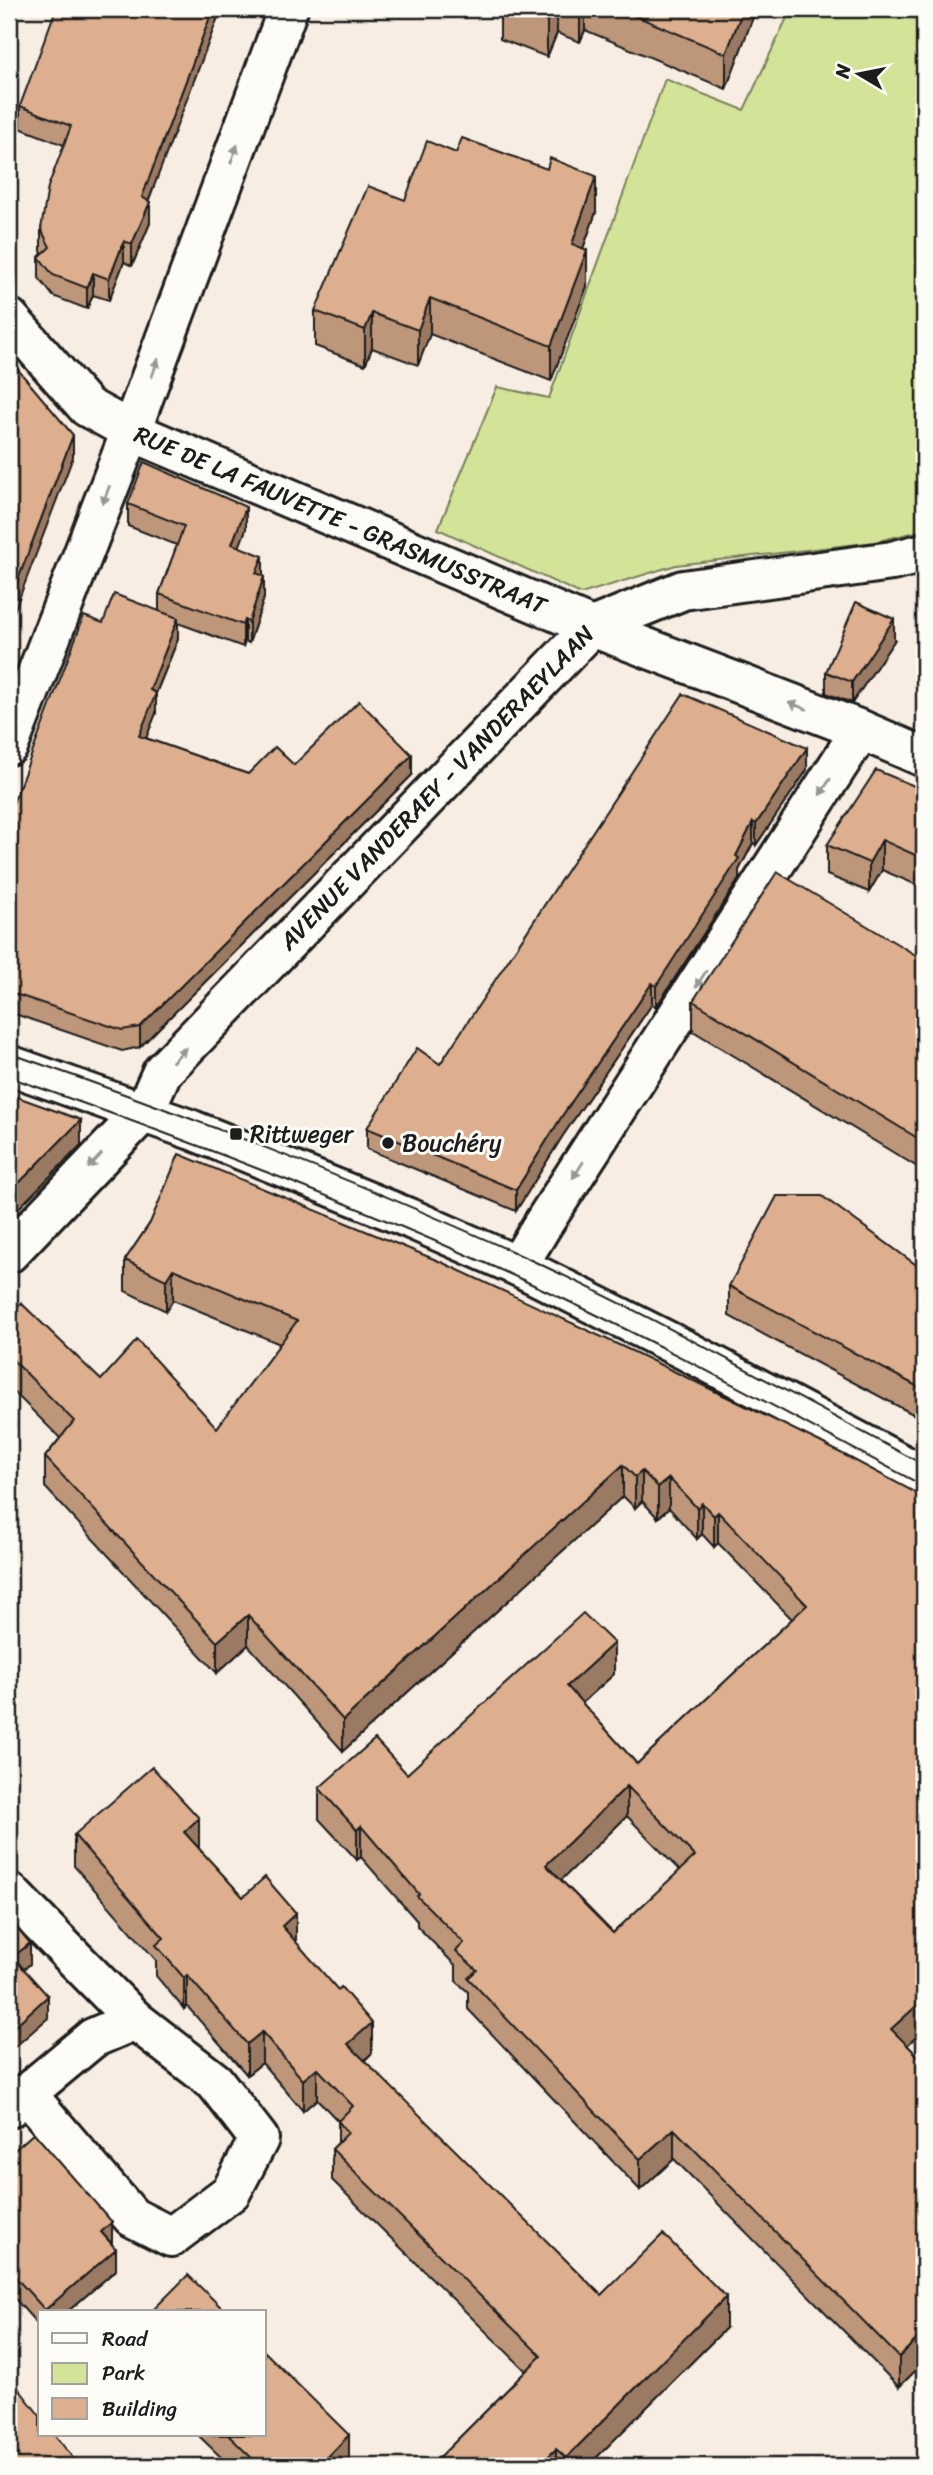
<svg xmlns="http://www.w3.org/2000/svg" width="933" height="2475" font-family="Sriracha,sans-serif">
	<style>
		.green { fill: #d3e498; stroke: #78805a; stroke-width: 2 }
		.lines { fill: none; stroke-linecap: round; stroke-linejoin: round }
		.minor-casing { stroke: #1c1c1c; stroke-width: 44 }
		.secondary-casing { stroke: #1c1c1c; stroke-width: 44 }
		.minor { stroke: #fdfcf7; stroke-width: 38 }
		.secondary { stroke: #fdfcf7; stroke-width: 38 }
		.tram { stroke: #1c1c1c; stroke-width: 2 }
		.wall { fill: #be967a; stroke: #1c1c1c; stroke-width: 2; fill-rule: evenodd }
		.shaded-wall { fill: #9b7a63; stroke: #1c1c1c; stroke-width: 2 }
		.building { fill: #ddaf8e; stroke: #1c1c1c; stroke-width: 2; fill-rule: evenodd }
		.oneway { fill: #989794 }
		.poi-dot { fill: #1c1c1c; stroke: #fdfcf7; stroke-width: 2.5 }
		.labels { text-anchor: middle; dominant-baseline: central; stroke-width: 6; stroke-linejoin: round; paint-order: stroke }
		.street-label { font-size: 24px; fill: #1c1c1c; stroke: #fdfcf7 }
		.poi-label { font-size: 24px; fill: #1c1c1c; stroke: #fdfcf7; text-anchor: start }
	</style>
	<rect width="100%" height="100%" fill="#f7ede2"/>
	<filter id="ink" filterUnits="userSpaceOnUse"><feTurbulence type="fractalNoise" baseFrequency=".0143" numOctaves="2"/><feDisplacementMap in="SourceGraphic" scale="14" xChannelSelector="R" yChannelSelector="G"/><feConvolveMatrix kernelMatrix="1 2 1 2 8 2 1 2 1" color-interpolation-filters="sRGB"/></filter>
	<g filter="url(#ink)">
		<path class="green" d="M791,9H924V530L874,542L676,565L581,594L438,529L497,387L549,398L665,79L744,110Z"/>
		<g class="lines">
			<g class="minor-casing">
				<g id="minor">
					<path id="s1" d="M9,318L87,407L131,431L592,627L861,730L924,757"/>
					<path d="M9,745L131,431L288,9"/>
					<path id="s2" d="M9,1253L135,1121L149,1101L162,1072L592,627L683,590L892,561L924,553"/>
					<path d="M520,1267L523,1257L543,1224L861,730"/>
					<path d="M9,1892L135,2020L215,2082L259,2139L231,2192L171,2237L132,2217L26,2093"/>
					<path d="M9,2108L93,2038L135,2020"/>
				</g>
			</g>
			<g class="secondary-casing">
				<path id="secondary" d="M9,1065L192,1130L411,1219L520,1267L685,1350L924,1476"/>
			</g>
			<use href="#minor" class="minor"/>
			<use href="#secondary" class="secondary"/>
			<g class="tram">
				<path d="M9,1053C182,1113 353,1179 520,1255C658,1318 790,1394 924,1465"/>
				<path d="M9,1077C183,1138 357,1204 525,1281C661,1343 792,1417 924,1486"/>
			</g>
		</g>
		<g class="wall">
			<path d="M221,9L148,201L150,223L132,266L124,262L109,300L93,295L87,309L53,296L39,278V257L42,253L41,251V229L64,145L20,128V106Z"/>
			<path d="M500,9H756L726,89L585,30L580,42L557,33L547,57L500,39Z"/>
			<path d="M405,200L596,212L583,249L587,286L551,381L430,334L418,365L372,348L365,365L315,346V311Z"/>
			<path d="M128,504L246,529L239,547L263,576L264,598L249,643L245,641L243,647L178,623V639L156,693V713L146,738L248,774L294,765L412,775L140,1047L122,1051L9,1012V814L103,623L159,611V594L177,545L128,526Z"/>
			<path d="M894,641L852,703L826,693V672Z"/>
			<path d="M807,770L756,845L753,843L739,870V879L656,1007L652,1004L562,1137L516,1211L367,1149V1128L440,1064Z"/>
			<path d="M924,790V888L882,870L869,892L827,875V845Z"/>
			<path d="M924,960V1171L693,1031V1001Z"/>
			<path d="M150,1223L820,1442L907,2045L924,2062V2362L899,2387L674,2159L640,2190L468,2009V1992L456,1981V1966L417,1926V1921L361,1857L357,1860L319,1819V1788L407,1774L614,1674L582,1703L637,1764L792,1619L718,1543L714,1547L702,1534L697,1539L669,1508L658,1518L642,1501L635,1508L623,1496L343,1751L248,1645L217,1673L45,1487V1457L60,1438L9,1387V1316L101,1380L217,1428L280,1344L173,1300L166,1311L125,1291V1260ZM627,1816L680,1871L613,1933L561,1880Z"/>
			<path d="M924,1266V1420L729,1316V1286L922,1269Z"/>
			<path d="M74,1835L199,1849L243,1897L296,1943L372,2053L364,2061L601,2295L726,2328L588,2466H431L526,2371L332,2180V2149L338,2143V2121L317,2099L303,2111L262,2063L247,2075L187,2006L184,2009L156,1976V1960L74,1866Z"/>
			<path d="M9,2155L112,2244L116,2270L67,2312H40V2327L9,2292Z"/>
			<path d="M198,2435H264L349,2464L347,2466H230Z"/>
		</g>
		<g class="shaded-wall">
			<path d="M213,9H221L142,218V197Z"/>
			<path d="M552,9H557V33L547,57V21Z"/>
			<path d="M580,9H585V30L580,42Z"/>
			<path d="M743,9H756L726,89V54Z"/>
			<path d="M596,176V212L572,279V244Z"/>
			<path d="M150,202V223L132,266V244Z"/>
			<path d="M124,241V262L109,300V279Z"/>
			<path d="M587,250V286L551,381V346Z"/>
			<path d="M93,273V295L87,309V288Z"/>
			<path d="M430,298V334L418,365V330Z"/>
			<path d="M372,313V348L365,365V330Z"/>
			<path d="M73,435V457L9,625V603Z"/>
			<path d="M246,507V529L232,566V544Z"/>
			<path d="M263,556V577L256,573Z"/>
			<path d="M264,576V598L249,643V622Z"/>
			<path d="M178,618V639L156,693V713L139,756V736L150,690Z"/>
			<path d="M894,619V641L852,703V682Z"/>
			<path d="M245,620V641L243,647V625Z"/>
			<path d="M807,748V770L756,845V824Z"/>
			<path d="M412,755V775L140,1047V1027Z"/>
			<path d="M753,822V843L739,870V879L656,1007V986L736,856Z"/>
			<path d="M882,840V870L869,892V863Z"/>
			<path d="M652,983V1004L562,1137L516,1211V1190L562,1116Z"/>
			<path d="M81,1120V1145L9,1218V1193Z"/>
			<path d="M173,1269V1300L166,1311V1280Z"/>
			<path d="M623,1465V1496L343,1751V1720Z"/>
			<path d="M642,1471V1501L635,1508V1477Z"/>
			<path d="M669,1478V1508L658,1518V1487Z"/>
			<path d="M702,1503V1534L697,1539V1508Z"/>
			<path d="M718,1512V1543L714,1547V1516Z"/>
			<path d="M248,1615V1645L217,1673V1642Z"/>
			<path d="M614,1643V1674L567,1717V1686Z"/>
			<path d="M627,1786V1816L546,1895V1865Z"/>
			<path d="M199,1818V1849L184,1832Z"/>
			<path d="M361,1826V1857L357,1860V1830Z"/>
			<path d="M296,1913V1944L282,1926Z"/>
			<path d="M30,1943V1964L13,1979V1957Z"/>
			<path d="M187,1975V2006L184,2009V1978Z"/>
			<path d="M48,1996V2018L9,2052V2031Z"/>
			<path d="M924,1999V2030L891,2060V2029Z"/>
			<path d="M372,2023V2053L348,2075V2044Z"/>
			<path d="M262,2032V2063L247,2075V2044Z"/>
			<path d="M317,2068V2099L303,2111V2080Z"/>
			<path d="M674,2129V2159L640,2190V2159Z"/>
			<path d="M112,2222V2244L101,2232Z"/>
			<path d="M116,2249V2270L67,2312H45V2310Z"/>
			<path d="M726,2297V2328L588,2466H566V2458Z"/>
			<path d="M924,2332V2362L899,2387V2357Z"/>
			<path d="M349,2435V2464L347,2466H319Z"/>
			<path d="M556,2449V2466H539Z"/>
		</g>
		<g class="building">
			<path d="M56,9H213L142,197L150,202L132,244L124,241L109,279L93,273L87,288L53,275L39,257L50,247L41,229L48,187L71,126L20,106Z"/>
			<path d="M514,9H552L547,21Z"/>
			<path d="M619,9H743L726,54Z"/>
			<path d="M462,138L547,169L550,158L596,176L572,244L587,250L551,346L430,298L418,330L372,313L365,330L315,311L368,186L405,200L427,141L456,153Z"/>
			<path d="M9,359L73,435L9,603Z"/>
			<path d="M144,462L246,507L232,544L263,556L256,573L264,576L249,622L245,620L243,625L159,594L184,526L128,504Z"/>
			<path d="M114,594L178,618L150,690L156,693L139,736L248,774L275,747L294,765L359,701L412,755L140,1027L122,1030L9,992V814L84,616L103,623Z"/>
			<path d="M856,602L894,619L852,682L826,672Z"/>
			<path d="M683,694L807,748L756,824L753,822L736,856L739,858L656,986L652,983L562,1116L516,1190L367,1128L417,1048L440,1064Z"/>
			<path d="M876,770L924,790V859L882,840L869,863L827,845Z"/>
			<path d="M777,872L924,960V1142L693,1001Z"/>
			<path d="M9,1094L81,1120L9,1193Z"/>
			<path d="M179,1154L441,1262L634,1352L820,1442L924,1497V1999L891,2029L924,2062V2332L899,2357L674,2129L640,2159L468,1978L477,1970L456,1951L464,1943L417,1896L419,1894L361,1826L357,1830L319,1788L375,1739L407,1774L583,1613L614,1643L567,1686L637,1764L807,1605L718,1512L714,1516L702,1503L697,1508L669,1478L658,1487L642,1471L635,1477L623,1465L343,1720L248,1615L217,1642L45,1457L74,1421L9,1356V1316L21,1303L101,1380L137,1340L217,1428L297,1321L173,1269L166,1280L125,1260L150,1223ZM627,1786L695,1856L613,1933L546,1865Z"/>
			<path d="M777,1196H822L922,1269L924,1266V1390L729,1286Z"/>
			<path d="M152,1767L199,1818L184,1832L243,1897L265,1877L296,1913L282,1926L338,1990L341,1987L372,2023L348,2044L601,2295L663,2234L726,2297L566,2458L556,2449L539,2466H431L541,2356L332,2149L348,2133L338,2121L353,2106L317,2068L303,2080L262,2032L247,2044L187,1975L184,1978L156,1945L164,1938L74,1835Z"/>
			<path d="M9,1918L30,1943L13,1957L48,1996L9,2031Z"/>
			<path d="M34,2133L112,2222L101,2232L116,2249L45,2310L9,2270V2155Z"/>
			<path d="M188,2275L226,2312H151Z"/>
			<path d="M264,2351L349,2435L319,2466H260L228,2435H264Z"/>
			<path d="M19,2389L40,2416V2435H55L79,2466H9V2397Z"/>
		</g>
		<defs><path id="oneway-solid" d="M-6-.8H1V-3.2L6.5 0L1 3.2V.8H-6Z" transform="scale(1.75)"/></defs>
		<g class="oneway">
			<use href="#oneway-solid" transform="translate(234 154) rotate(-70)"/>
			<use href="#oneway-solid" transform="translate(155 368) rotate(-70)"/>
			<use href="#oneway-solid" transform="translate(106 495) rotate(111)"/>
			<use href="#oneway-solid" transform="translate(798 706) rotate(-159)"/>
			<use href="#oneway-solid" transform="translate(825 787) rotate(123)"/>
			<use href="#oneway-solid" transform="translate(701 979) rotate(123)"/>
			<use href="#oneway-solid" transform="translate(179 1055) rotate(-46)"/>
			<use href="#oneway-solid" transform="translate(95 1161) rotate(133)"/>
			<use href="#oneway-solid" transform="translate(578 1170) rotate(123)"/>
		</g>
	</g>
	<g class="poi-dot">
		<rect x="229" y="1127" width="14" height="14" rx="3.5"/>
		<circle cx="388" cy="1143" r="7"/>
	</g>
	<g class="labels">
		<g class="street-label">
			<text stroke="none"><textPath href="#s1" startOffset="396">RUE DE LA FAUVETTE - GRASMUSSTRAAT</textPath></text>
			<text stroke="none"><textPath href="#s2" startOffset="634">AVENUE VANDERAEY - VANDERAEYLAAN</textPath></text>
		</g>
		<g class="poi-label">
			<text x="250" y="1134">Rittweger</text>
			<text x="402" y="1143">Bouchéry</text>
		</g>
	</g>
	<rect width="933" height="2475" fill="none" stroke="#fdfcf7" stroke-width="35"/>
	<rect x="18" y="18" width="898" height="2440" fill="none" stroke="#1c1c1c" stroke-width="2.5" filter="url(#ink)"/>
	<rect x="38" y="2310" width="228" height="126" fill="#fdfcf7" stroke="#a3a29f" stroke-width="2"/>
	<rect x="52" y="2333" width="35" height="10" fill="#fdfcf7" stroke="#a3a29f" stroke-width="2"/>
	<text x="102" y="2346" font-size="21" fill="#1c1c1c">Road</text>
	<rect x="52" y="2363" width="35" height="21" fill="#d3e498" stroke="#a3a29f" stroke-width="2"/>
	<text x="102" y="2380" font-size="21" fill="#1c1c1c">Park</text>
	<rect x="52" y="2398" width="35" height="21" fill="#ddaf8e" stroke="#a3a29f" stroke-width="2"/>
	<text x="102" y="2416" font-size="21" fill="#1c1c1c">Building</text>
	<g transform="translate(859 74) rotate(280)" stroke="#fdfcf7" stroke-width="5" paint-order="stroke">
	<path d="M0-5L12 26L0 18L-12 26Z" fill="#1c1c1c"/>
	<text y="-10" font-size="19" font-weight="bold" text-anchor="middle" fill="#1c1c1c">N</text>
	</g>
</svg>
